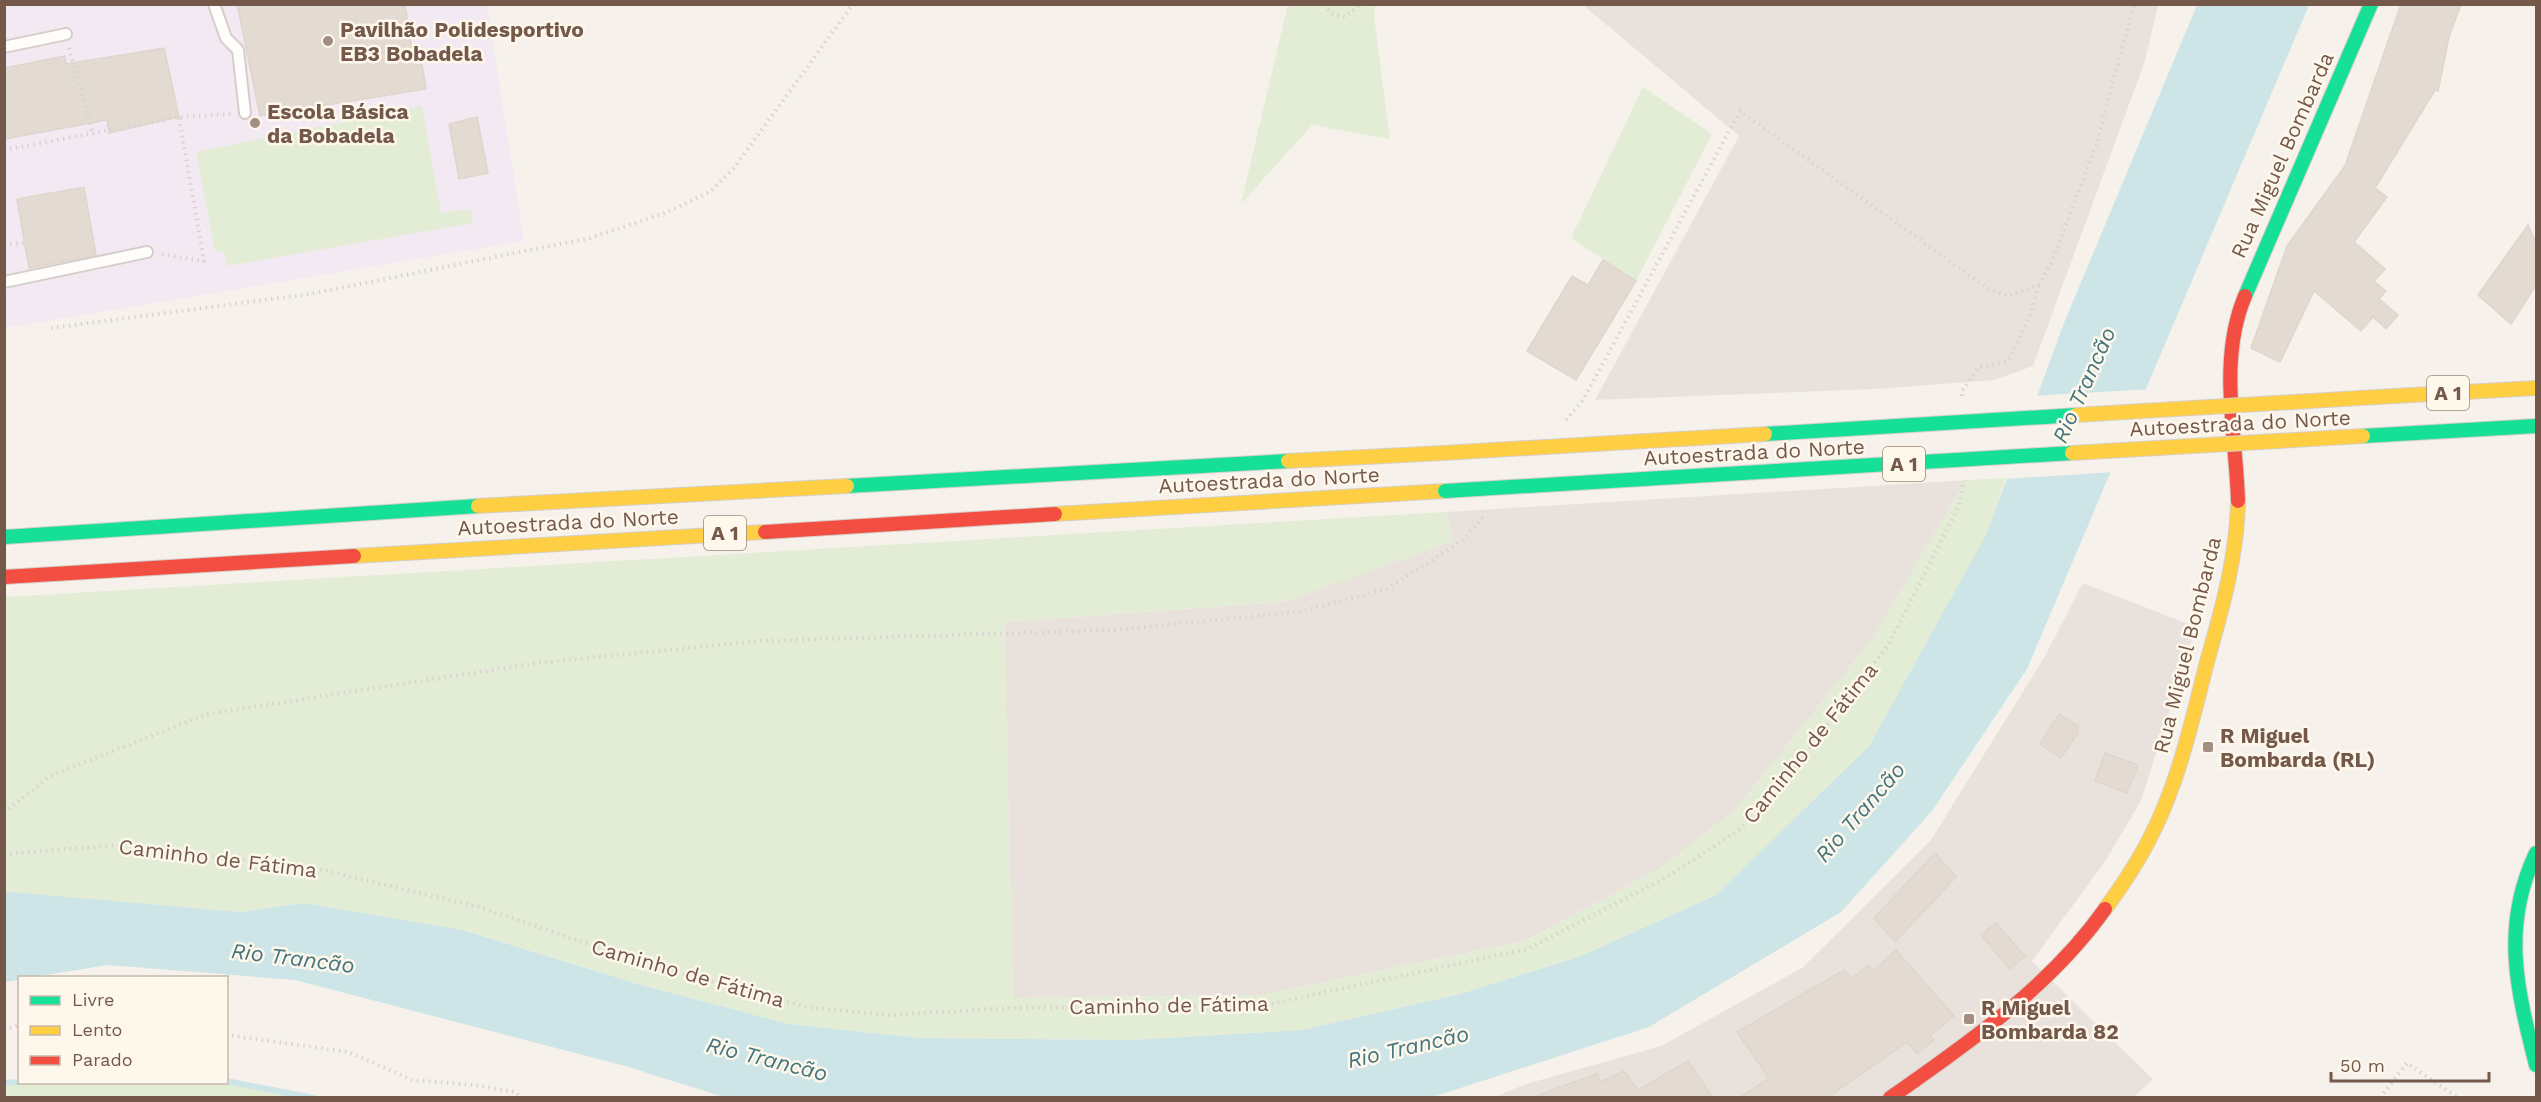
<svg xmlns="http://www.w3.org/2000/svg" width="2541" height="1102" font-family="'Work Sans',sans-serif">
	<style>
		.industrial { fill: #e9e2dc }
		.education { fill: #f3e9f2 }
		.green { fill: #e3edd6 }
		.water { fill: #cde5e6 }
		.pier { fill: #f6f2eb }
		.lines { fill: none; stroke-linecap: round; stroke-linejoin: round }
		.stream { stroke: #cde5e6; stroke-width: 6 }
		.building { fill: #e3dad2; stroke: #dfd5cd; stroke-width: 1.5 }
		.lane-casing { stroke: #d5cec8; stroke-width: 14 }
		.fast-casing { stroke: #d6cfc9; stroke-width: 16 }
		.slow-casing { stroke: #d6cfc9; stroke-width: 16 }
		.jam-casing { stroke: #d6cfc9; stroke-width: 16 }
		.path { stroke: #d9d2ce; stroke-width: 4; stroke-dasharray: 1.5 4.5; stroke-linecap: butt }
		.lane { stroke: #fefdfc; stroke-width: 10 }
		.fast { stroke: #16e098; stroke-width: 14 }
		.slow { stroke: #ffcf43; stroke-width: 14 }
		.jam { stroke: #f24e42; stroke-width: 14 }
		.fast-bridge-casing { stroke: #d8cfca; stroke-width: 16; stroke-linecap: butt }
		.slow-bridge-casing { stroke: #d8cfca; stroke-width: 16; stroke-linecap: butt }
		.fast-bridge { stroke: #16e098; stroke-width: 14 }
		.slow-bridge { stroke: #ffcf43; stroke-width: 14 }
		.poi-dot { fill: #a28f83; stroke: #fef7ec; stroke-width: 2 }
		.labels { text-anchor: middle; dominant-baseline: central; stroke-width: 5; stroke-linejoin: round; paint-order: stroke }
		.shield { fill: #fef7ec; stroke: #9d887b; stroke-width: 1.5 }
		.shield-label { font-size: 20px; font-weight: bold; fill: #74594b }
		.poi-label { font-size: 21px; font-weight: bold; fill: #74594b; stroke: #fef7ec; text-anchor: start }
		.street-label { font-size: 21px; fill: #74594b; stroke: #fef7ec }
		.water-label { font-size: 22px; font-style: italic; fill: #43767f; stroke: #fef7ec }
	</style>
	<rect width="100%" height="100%" fill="#f6f2eb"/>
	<g class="industrial">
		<path d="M1583,5H2158L2145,61L2033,366L1994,380L1877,389L1595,400L1739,136Z"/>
		<path d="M1969,480L1963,485L1872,640L1734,811L1658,870L1524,941L1261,995L1013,998L1004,622L1282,602L1453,541L1446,512Z"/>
		<path d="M2083,583L2196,627L2141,801L2104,863L2032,961L2153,1079L2134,1097L1492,1098L1526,1084L1661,1046L1802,968L1931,840L2045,656Z"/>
	</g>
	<path class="education" d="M5,5H487L524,241L5,328Z"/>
	<g class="green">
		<path d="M1288,4L1375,5L1374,16L1390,139L1312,125L1241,204Z"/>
		<path d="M1643,87L1712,134L1636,281L1571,238Z"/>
		<path d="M422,106L441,213L471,209L473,223L227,266L224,251L215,252L196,152Z"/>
		<path d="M2006,478L1986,536L1869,746L1716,895L1581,956L1460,994L1302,1030L1134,1040L920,1038L789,1024L641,985L464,930L304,903L239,912L5,893L4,597L1446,512L1453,542L1282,602L1004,622L1013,998L1261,995L1524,941L1658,870L1734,811L1872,640L1963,485L1969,480Z"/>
		<path d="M227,1081L314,1097H5V1083L19,1082H226Z"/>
	</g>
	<path class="water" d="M2197,5H2309L2027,669L1932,811L1841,912L1649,1027L1433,1097L727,1098L625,1066L295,980L108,965L33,977L20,978L19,980L5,982V893L11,892L239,912L304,903L463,930L641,985L789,1024L920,1038L1134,1040L1302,1030L1460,994L1581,956L1716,895L1869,746L1986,535L2064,323Z"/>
	<path class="pier" d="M2150,389L2115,472L2003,479L2033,396Z"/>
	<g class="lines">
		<g class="stream">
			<path d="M226,1081L314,1098"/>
			<path d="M4,1083L20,1082"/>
		</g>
	</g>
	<g class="building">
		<path d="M237,4H405L414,65L422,64L426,89L260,116Z"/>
		<path d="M2401,4H2461L2449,37L2438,91L2435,90L2375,188L2387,197L2354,242L2385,269L2374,281L2386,291L2379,299L2398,315L2386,329L2373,317L2361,331L2314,291L2280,362L2251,348L2287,246L2345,166Z"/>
		<path d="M164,48L179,117L109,133L107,120L4,139V68L65,56L66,64Z"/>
		<path d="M477,117L488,173L459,179L449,124Z"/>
		<path d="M84,187L96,255L29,268L17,199Z"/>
		<path d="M2528,225L2536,243V285L2511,324L2478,295Z"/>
		<path d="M1603,260L1636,281L1576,380L1527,351L1572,276L1588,285Z"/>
		<path d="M2059,714L2078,726V733L2061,758L2040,744Z"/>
		<path d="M2105,753L2138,765L2127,793L2095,781Z"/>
		<path d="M1935,853L1956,877L1895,942L1874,918Z"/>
		<path d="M1996,923L2025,956L2010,969L1981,935Z"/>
		<path d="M1896,950L1954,1016L1930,1036L1934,1040L1917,1054L1907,1042L1827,1098H1739L1769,1078L1737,1032L1844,970L1852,979L1868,965L1873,971Z"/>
		<path d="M1688,1061L1713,1098H1538V1095L1597,1074L1601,1082L1624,1071L1638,1090Z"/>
	</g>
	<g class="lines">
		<g class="lane-casing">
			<g id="lane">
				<path d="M214,4L226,38L238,50L245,113"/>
				<path d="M4,47L66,34"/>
				<path d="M4,282L147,252"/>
			</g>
		</g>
		<g class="fast-casing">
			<g id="fast">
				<path d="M2245,296L2371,4"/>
				<path d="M2363,436L2536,426"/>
				<path d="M847,486L1288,461"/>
				<path d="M4,537L478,506"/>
				<path d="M2536,853C2501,927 2517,989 2536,1065"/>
			</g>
		</g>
		<g class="slow-casing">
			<g id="slow">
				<path d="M2360,398L2536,388"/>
				<path d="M1288,461L1443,453"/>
				<path d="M478,506L847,486"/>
				<path d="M1055,514L1445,491"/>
				<path d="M354,556L765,532"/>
				<path d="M2105,909C2122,886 2138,862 2151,836C2179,781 2192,721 2207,662C2222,609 2237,557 2238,501"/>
			</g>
		</g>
		<g class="jam-casing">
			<g id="jam">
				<path d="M2238,501C2236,434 2218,360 2245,296"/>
				<path d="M765,532L1055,514"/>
				<path d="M4,577L354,556"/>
				<path d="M1890,1098C1967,1044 2050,987 2105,909"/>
			</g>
		</g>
		<g class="path">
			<path d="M1325,4L1330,13L1345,17L1361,4"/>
			<path d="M69,48L93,134"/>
			<path d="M4,150L179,117L232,114"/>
			<path d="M4,244L25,243"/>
			<path d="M162,254L204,261L179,117"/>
			<path d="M51,328L310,294L590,238L665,213L710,192L734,168L853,4"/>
			<path d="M1962,396V391L1979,367L2006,362L2011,356L2031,313L2039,285"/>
			<path d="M1566,420L1583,400L1740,111L1990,290L2009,296L2039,284L2052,262L2096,145L2134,4"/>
			<path d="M4,813L50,776L207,714L537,663L760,641L1114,630L1298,612L1387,589L1463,540L1486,514"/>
			<path d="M4,854L117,845L314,868L479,907L660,968L807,1007L890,1015L1009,1008L1261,1006L1527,949L1664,879L1740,829L1773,795L1889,644L1959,506L1963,484"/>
			<path d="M4,1030L20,1025"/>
			<path d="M226,1035L349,1052L412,1080L473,1085L516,1092L521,1098"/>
			<path d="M2380,1098L2407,1063L2458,1098"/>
		</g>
		<use href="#lane" class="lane"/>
		<use href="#fast" class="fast"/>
		<use href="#slow" class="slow"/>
		<use href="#jam" class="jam"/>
		<g class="fast-bridge-casing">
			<g id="fast-bridge">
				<path d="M1765,434L2076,415"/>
				<path d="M1445,491L2072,453"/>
			</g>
		</g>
		<g class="slow-bridge-casing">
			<g id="slow-bridge">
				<path d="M2076,415L2360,398"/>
				<path d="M1443,453L1765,434"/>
				<path d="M2072,453L2363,436"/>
			</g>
		</g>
		<use href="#fast-bridge" class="fast-bridge"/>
		<use href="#slow-bridge" class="slow-bridge"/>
	</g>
	<g class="poi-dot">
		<circle cx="328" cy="41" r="6"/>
		<circle cx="255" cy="123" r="6"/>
		<rect x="2202" y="741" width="12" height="12" rx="3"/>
		<rect x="1963" y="1013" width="12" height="12" rx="3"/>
	</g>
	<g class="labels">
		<g class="shield">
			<rect x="2427" y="376" width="42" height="34" rx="4.5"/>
			<rect x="1883" y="447" width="42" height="34" rx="4.5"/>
			<rect x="704" y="516" width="42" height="34" rx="4.5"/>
		</g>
		<g class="shield-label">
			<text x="2448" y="393">A 1</text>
			<text x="1904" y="464">A 1</text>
			<text x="725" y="533">A 1</text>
		</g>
		<g class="poi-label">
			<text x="340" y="29">Pavilhão Polidesportivo<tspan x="340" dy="24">EB3 Bobadela</tspan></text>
			<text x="267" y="111">Escola Básica<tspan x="267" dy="24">da Bobadela</tspan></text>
			<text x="2220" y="735">R Miguel<tspan x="2220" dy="24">Bombarda (RL)</tspan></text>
			<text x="1981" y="1007">R Miguel<tspan x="1981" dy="24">Bombarda 82</tspan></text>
		</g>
		<g class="street-label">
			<text transform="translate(2282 155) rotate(-66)">Rua Miguel Bombarda</text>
			<text transform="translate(2240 423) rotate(-3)">Autoestrada do Norte</text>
			<text transform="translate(1754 452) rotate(-3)">Autoestrada do Norte</text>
			<text transform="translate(1269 480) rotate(-3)">Autoestrada do Norte</text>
			<text transform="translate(568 522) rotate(-3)">Autoestrada do Norte</text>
			<text transform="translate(2187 645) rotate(-76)">Rua Miguel Bombarda</text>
			<text transform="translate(1810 743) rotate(-51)">Caminho de Fátima</text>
			<text transform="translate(218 858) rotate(7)">Caminho de Fátima</text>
			<text transform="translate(688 973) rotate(16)">Caminho de Fátima</text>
			<text transform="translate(1169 1005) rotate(-1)">Caminho de Fátima</text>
		</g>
		<g class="water-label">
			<text transform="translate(2084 385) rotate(-66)">Rio Trancão</text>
			<text transform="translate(1860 812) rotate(-49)">Rio Trancão</text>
			<text transform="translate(293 958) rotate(7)">Rio Trancão</text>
			<text transform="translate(1408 1047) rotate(-13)">Rio Trancão</text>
			<text transform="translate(767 1059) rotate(14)">Rio Trancão</text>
		</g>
	</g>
	<rect width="2541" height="1102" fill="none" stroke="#74594b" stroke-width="12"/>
	<rect x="18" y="976" width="210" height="108" fill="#fef7ec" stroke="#c7b8ac" stroke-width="1.5"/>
	<rect x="30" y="996" width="30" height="9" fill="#16e098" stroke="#c7b8ac" stroke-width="1.5"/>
	<text x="72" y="1006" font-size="18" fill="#74594b">Livre</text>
	<rect x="30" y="1026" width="30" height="9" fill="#ffcf43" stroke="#c7b8ac" stroke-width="1.5"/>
	<text x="72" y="1036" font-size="18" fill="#74594b">Lento</text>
	<rect x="30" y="1056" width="30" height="9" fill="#f24e42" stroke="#c7b8ac" stroke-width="1.5"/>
	<text x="72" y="1066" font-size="18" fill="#74594b">Parado</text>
	<path d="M2331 1072v9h158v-9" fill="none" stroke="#74594b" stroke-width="3"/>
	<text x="2340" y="1072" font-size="18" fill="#74594b" stroke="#fef7ec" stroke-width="4.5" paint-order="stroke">50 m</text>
</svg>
